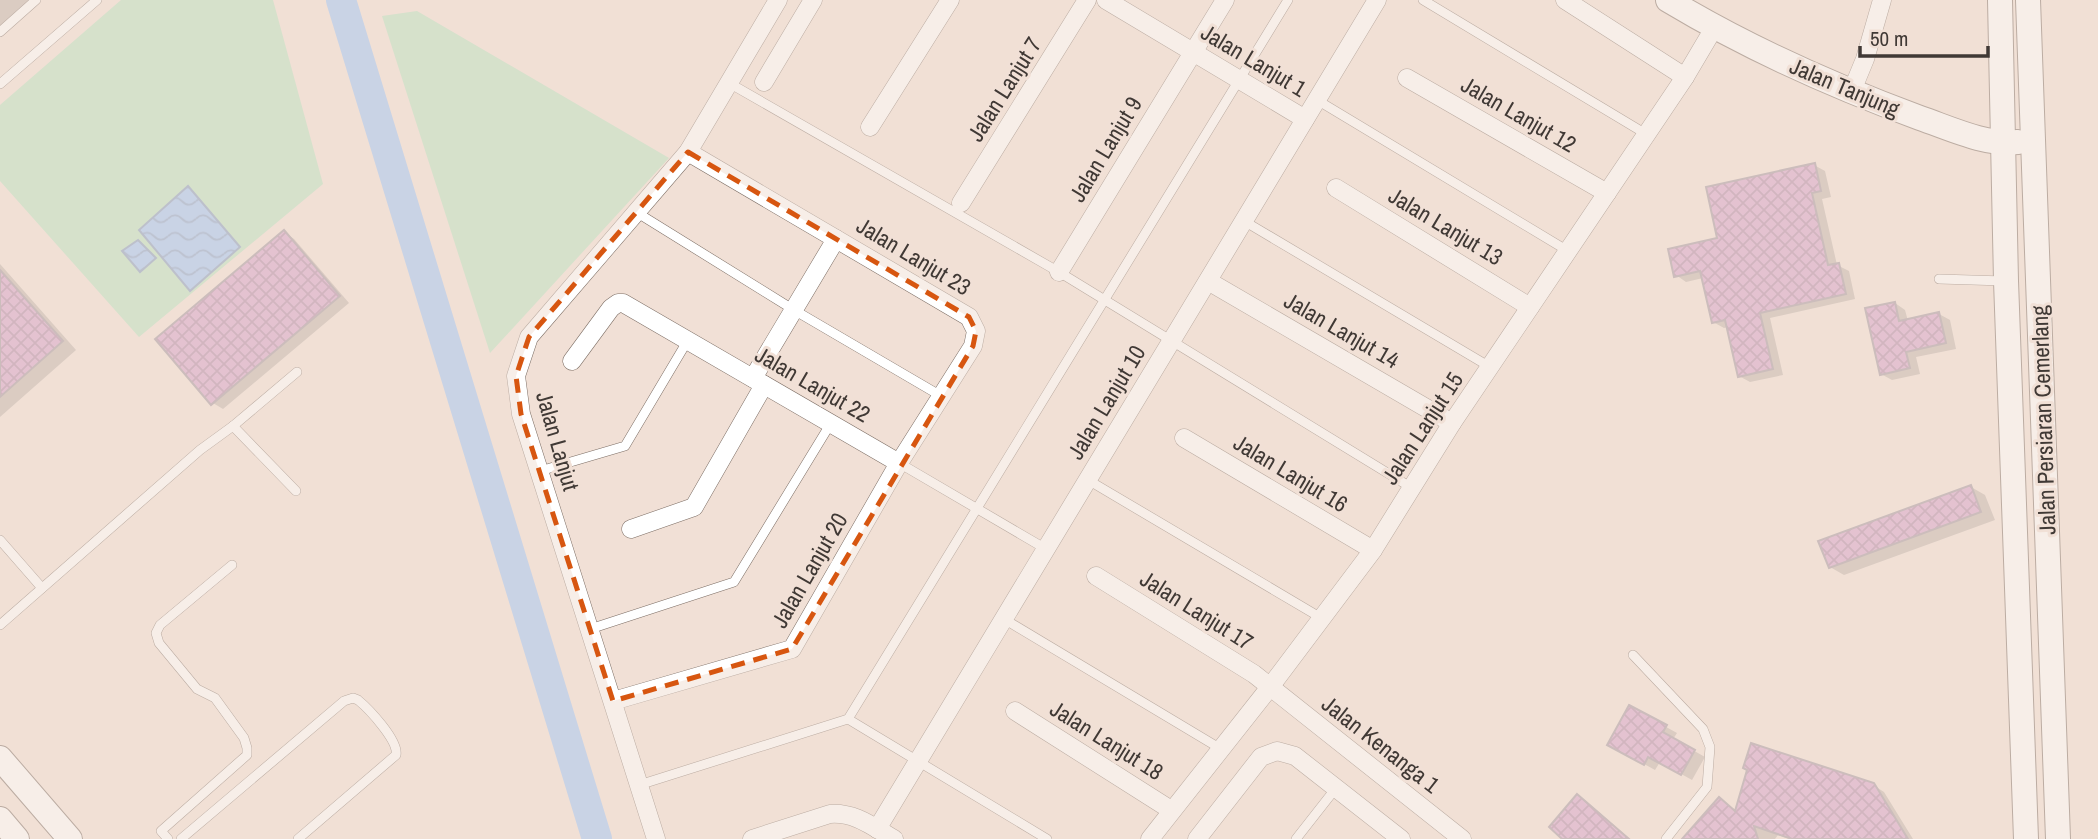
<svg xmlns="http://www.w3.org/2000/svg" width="2098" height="839" font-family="'Archivo Narrow',sans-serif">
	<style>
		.green { fill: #b5e2bf }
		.water { fill: url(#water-waves); stroke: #7f9abe; stroke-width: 2 }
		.shadow { fill: #0003 }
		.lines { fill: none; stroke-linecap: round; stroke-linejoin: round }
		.river { stroke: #9ac3f8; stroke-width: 30 }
		.building { fill: url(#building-cross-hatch); stroke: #a0929d; stroke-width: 2 }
		.lane-casing { stroke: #7d6e65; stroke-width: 10 }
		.street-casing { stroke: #7d6e65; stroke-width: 19 }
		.secondary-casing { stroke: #7d6e65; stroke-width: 26 }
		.lane { stroke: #fff; stroke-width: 9 }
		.street { stroke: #fff; stroke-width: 18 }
		.secondary { stroke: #fff; stroke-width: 24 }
		.marked { fill: none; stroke: #d75610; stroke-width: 5; stroke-dasharray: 14 9; stroke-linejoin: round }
		.labels { text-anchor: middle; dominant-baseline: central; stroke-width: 6; stroke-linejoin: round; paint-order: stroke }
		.street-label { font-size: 23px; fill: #403935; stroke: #f1e0d6 }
	</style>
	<defs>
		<pattern id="water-waves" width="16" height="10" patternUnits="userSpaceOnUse" patternTransform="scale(1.75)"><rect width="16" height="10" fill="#9ac3f8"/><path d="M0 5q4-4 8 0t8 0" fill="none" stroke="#7f9fca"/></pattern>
		<pattern id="building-cross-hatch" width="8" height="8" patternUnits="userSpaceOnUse" patternTransform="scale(1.75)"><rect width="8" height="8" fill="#d49eca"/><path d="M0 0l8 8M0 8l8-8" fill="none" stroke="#ad82a5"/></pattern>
	</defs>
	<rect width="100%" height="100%" fill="#f1e0d6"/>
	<g class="green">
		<path d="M121,0H273L323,184L139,337L0,181V105Z"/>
		<path d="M417,11L669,158L490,353L382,16Z"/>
	</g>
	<g class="water">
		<path d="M188,186L240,247L190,291L139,230Z"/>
		<path d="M138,240L156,258L140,272L122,251Z"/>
	</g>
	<g class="shadow">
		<path d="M0,0H41L0,36Z"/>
		<path d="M1814,165L1825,171L1831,197L1822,199L1837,265L1849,271L1855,299L1770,318L1783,375L1750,382L1739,376L1728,327L1724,328L1713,322L1703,278L1686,282L1676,275Z"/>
		<path d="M284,232L294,239L349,303L223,409L213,403Z"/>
		<path d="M0,264L76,350L0,417Z"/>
		<path d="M1895,303L1905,310L1908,321L1939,314L1950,320L1956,349L1916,357L1920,374L1892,380L1881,374Z"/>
		<path d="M1971,487L1985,495L1995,520L1844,575L1830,567Z"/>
		<path d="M1630,707L1677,733L1673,739L1705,757L1692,780L1660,762L1655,770L1610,745Z"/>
		<path d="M1873,785L1884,792L1913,839H1789L1778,835L1775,839H1685L1719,799L1737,811Z"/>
		<path d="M1577,797L1588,803L1630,839H1565Z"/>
	</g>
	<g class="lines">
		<path class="river" d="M341,0L597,839"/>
	</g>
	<g class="building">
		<path d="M1815,163L1821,191L1812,193L1828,265L1839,263L1846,294L1760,313L1773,369L1738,377L1725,320L1712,323L1700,271L1674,277L1668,249L1717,238L1706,187Z"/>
		<path d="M284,230L340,296L211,405L155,339Z"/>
		<path d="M0,270L63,341L0,397Z"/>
		<path d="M1895,302L1899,321L1939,312L1946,343L1906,352L1910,368L1880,375L1865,308Z"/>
		<path d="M1971,485L1981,512L1829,568L1818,541Z"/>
		<path d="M1629,705L1667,725L1663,732L1695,750L1681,775L1648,757L1644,765L1607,745Z"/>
		<path d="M1751,743L1874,783L1908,839H1792L1754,826L1758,839H1682L1719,797L1735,811L1747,770L1743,768Z"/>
		<path d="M1577,794L1629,839H1562L1549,827Z"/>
	</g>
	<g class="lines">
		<g class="lane-casing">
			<g id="lane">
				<path d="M1423,0L1646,134"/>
				<path d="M0,32L36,0"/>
				<path d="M729,83L1059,272L1412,488"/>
				<path d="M0,84L97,0"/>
				<path d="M1317,100L1568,251"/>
				<path d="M636,212L794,310L941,396"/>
				<path d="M1244,221L1490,367"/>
				<path d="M1939,279L2004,281"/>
				<path d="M233,426L297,372"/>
				<path d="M899,463L1046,549"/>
				<path d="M540,471L625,446L688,340"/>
				<path d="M1088,480L1323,619"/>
				<path d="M0,540L42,588"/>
				<path d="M1004,619L1221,749"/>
				<path d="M0,625L200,450L233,426L296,491"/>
				<path d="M590,629L734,582L831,423"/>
				<path d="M1633,655L1703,729L1710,747L1707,787L1666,839"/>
				<path d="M848,719L1288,0"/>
				<path d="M639,785L848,719L1047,839"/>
				<path d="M168,839L161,831L247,755V748L244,738L215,698L197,689L159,643L156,633L160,625L232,565"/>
				<path d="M181,839L344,701L353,698L358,700C369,709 399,741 396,755L298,839"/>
				<path d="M1296,839L1336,788"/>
			</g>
		</g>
		<g class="street-casing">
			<g id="street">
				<path d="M1106,0L1305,119"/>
				<path d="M1565,0L1685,77"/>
				<path d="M1407,78L1607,193"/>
				<path d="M764,82L813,0"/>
				<path d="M1851,93L1865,59L1882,0"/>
				<path d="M870,127L950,0"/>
				<path d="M1336,188L1530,307"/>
				<path d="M961,203L1087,0"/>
				<path d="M1059,272L1225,0"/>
				<path d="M1208,281L1452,423"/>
				<path d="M572,361L611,308L618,303H623L899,463"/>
				<path d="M753,378L836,239"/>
				<path d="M1184,438L1373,550"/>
				<path d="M631,529L694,507L764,385"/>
				<path d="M1096,576L1254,674L1462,839"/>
				<path d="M613,701L792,649L899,463L973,346L976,331L969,317L688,152"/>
				<path d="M1015,711L1171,810"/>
				<path d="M877,829L1377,0"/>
				<path d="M656,839L521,414L516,376L529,337L688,152L778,0"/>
				<path d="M752,839L830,814C855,812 873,827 894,839"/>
				<path d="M1150,839L1270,687L1373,550L1452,423L1685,77L1714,28"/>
				<path d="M1197,839L1261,757L1277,751L1295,756L1401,839"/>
			</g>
		</g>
		<g class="secondary-casing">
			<g id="secondary">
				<path d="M1668,0C1748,48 1833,86 1920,118C1952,129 1984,145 2018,142"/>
				<path d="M2000,0L2006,281L2026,839"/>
				<path d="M2028,0L2058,839"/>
				<path d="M0,758L70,839"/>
				<path d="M0,819L17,839"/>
			</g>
		</g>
		<use href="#lane" class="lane"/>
		<use href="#street" class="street"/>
		<use href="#secondary" class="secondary"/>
	</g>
	<path d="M0 0H2098V839H0ZM688,152L969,317L976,331L973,346L792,649L613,701L521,414L516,376L529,337Z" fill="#f1e0d6" fill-opacity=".55" fill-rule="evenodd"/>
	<path class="marked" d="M688,152L969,317L976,331L973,346L792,649L613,701L521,414L516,376L529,337Z"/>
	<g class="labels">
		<g class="street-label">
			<text transform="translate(1254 60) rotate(31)">Jalan Lanjut 1</text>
			<text transform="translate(1845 87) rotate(23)">Jalan Tanjung</text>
			<text transform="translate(1004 89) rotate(-58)">Jalan Lanjut 7</text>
			<text transform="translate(1519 114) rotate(30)">Jalan Lanjut 12</text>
			<text transform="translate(1105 149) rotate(-59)">Jalan Lanjut 9</text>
			<text transform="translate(1446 226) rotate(31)">Jalan Lanjut 13</text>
			<text transform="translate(914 256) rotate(31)">Jalan Lanjut 23</text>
			<text transform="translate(1342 330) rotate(30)">Jalan Lanjut 14</text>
			<text transform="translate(813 384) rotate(30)">Jalan Lanjut 22</text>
			<text transform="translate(1106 402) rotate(-59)">Jalan Lanjut 10</text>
			<text transform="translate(2043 420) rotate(-92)">Jalan Persiaran Cemerlang</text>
			<text transform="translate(1422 428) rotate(-57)">Jalan Lanjut 15</text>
			<text transform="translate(558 441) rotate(74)">Jalan Lanjut</text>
			<text transform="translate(1291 473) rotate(31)">Jalan Lanjut 16</text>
			<text transform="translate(809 570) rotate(-60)">Jalan Lanjut 20</text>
			<text transform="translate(1197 610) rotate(32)">Jalan Lanjut 17</text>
			<text transform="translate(1107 740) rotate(32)">Jalan Lanjut 18</text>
			<text transform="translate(1381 744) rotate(38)">Jalan Kenanga 1</text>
		</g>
	</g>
	<path d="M1860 46v10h128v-10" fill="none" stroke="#403935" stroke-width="3.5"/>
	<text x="1870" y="46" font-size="21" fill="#403935" stroke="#f1e0d6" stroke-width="5" paint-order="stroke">50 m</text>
</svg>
